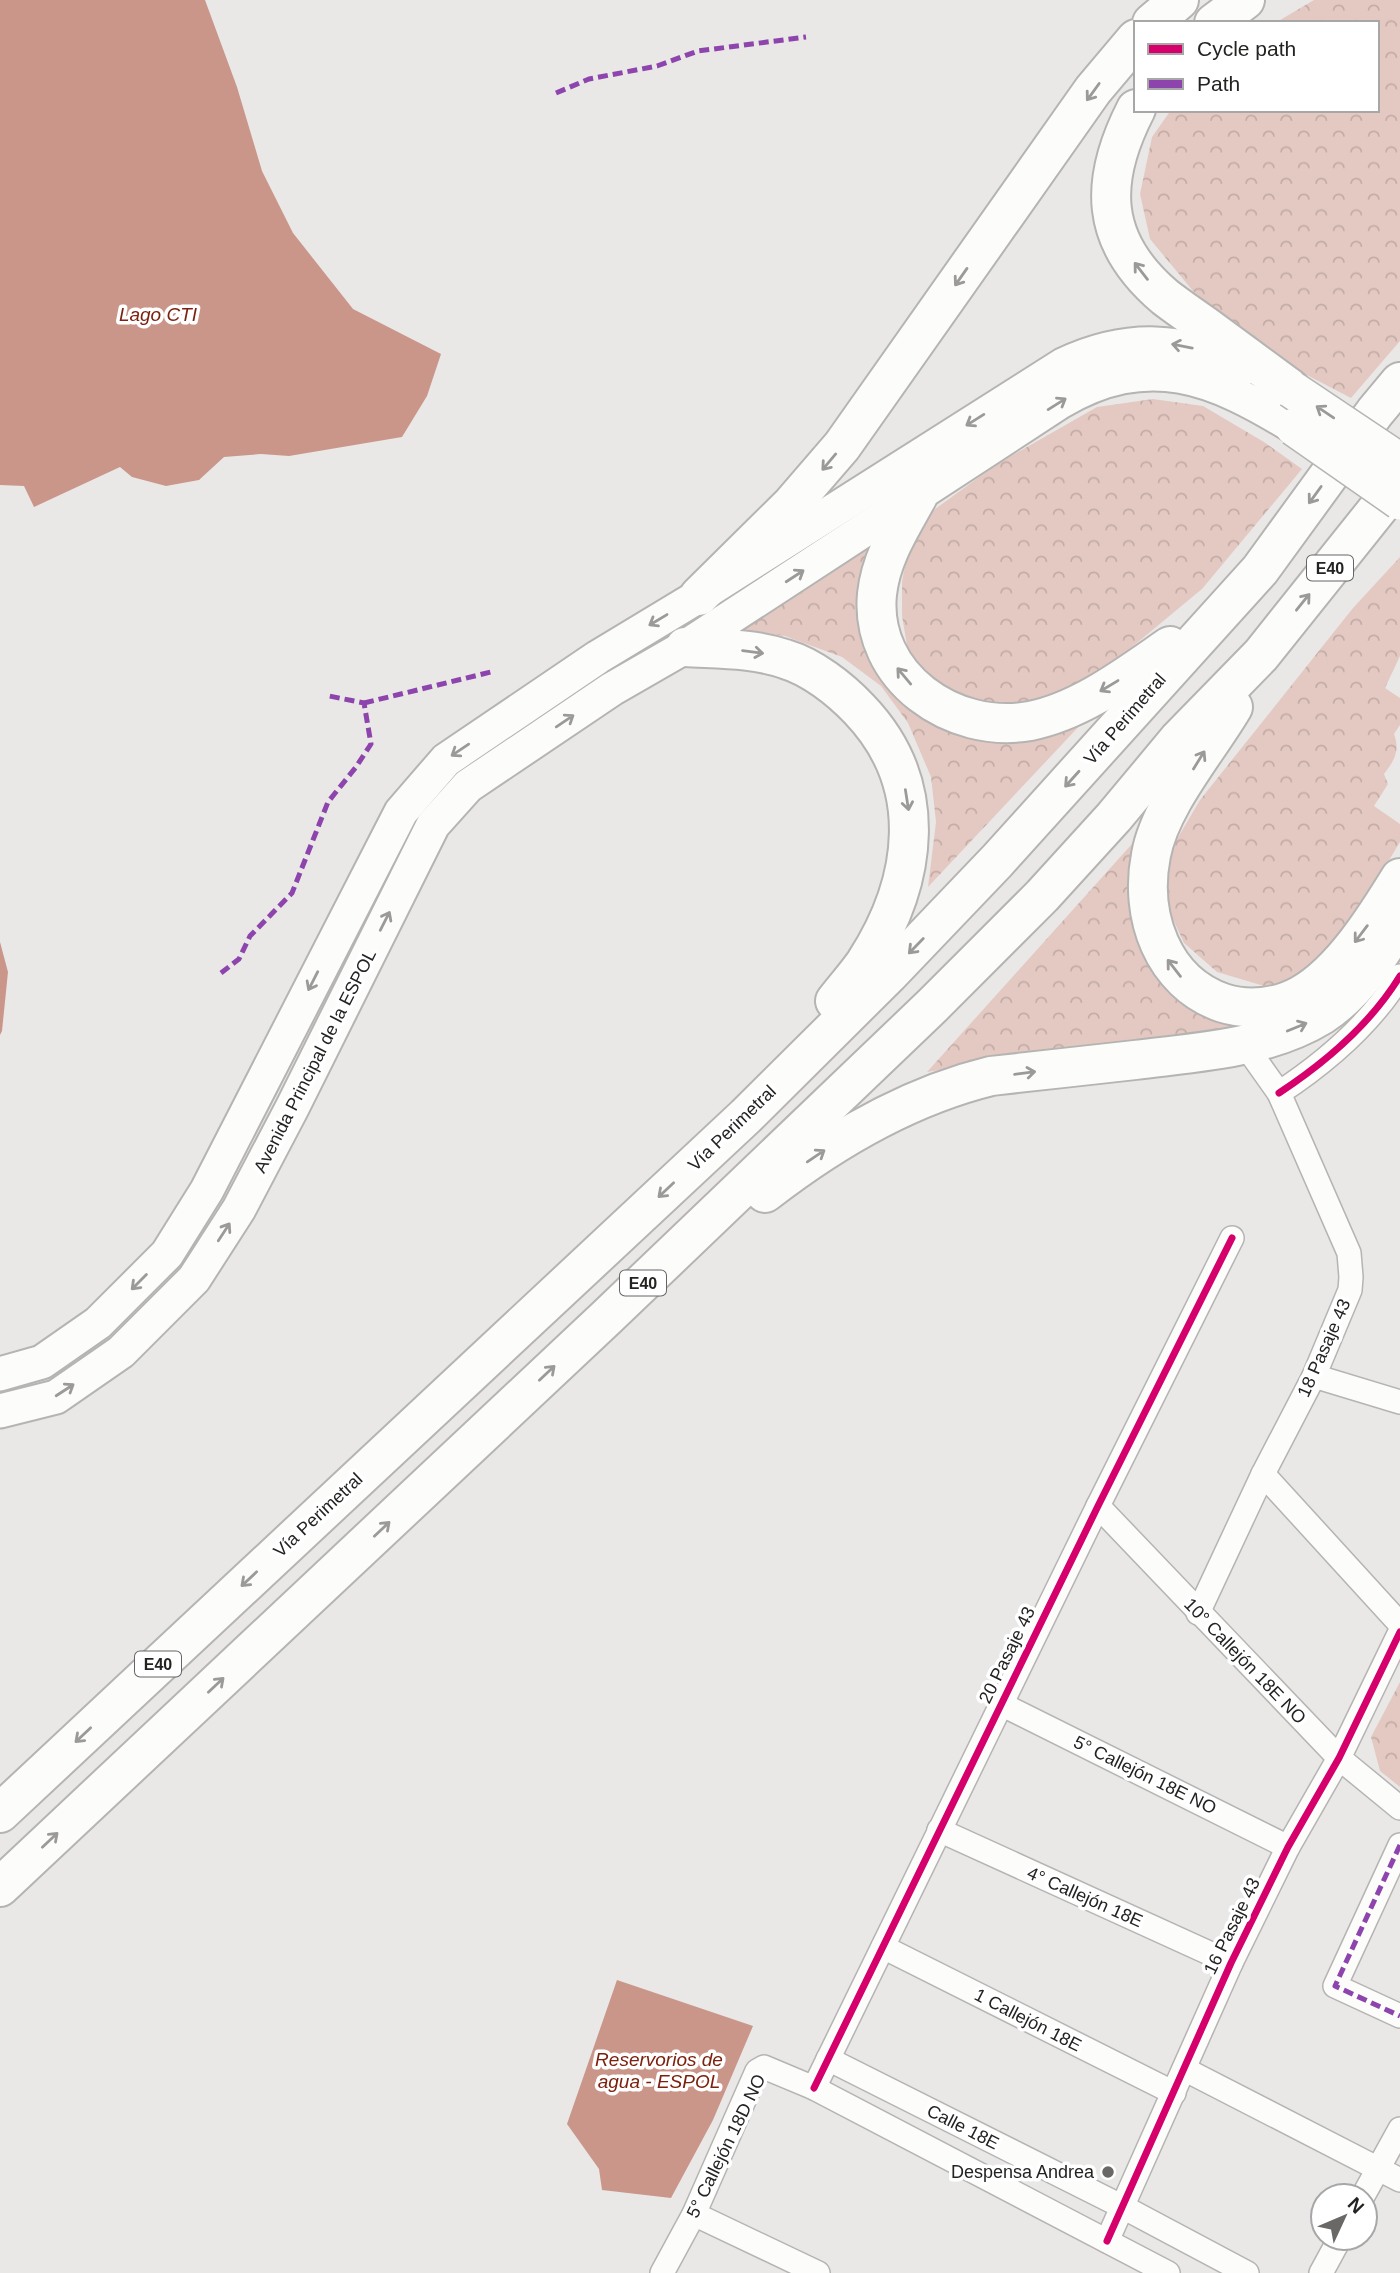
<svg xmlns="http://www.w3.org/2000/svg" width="1400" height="2273" font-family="Arial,sans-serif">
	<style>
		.park { fill: url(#park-crowns) }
		.water { fill: #ca968a }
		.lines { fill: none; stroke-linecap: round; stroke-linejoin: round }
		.minor-casing { stroke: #b5b4b3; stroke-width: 26 }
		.secondary-casing { stroke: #b5b4b3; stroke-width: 37 }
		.trunk-casing { stroke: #b5b4b3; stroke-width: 42 }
		.minor { stroke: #fcfcfb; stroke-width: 23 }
		.secondary { stroke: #fcfcfb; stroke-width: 33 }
		.trunk { stroke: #fcfcfb; stroke-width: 38 }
		.primary-bridge-casing { stroke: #b5b4b3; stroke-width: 40; stroke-linecap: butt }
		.primary-bridge { stroke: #fcfcfb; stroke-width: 37 }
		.quiet { stroke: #8e44ad; stroke-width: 5; stroke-dasharray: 10 5; stroke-linecap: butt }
		.cycleway-casing { stroke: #fff; stroke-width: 11 }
		.cycleway { stroke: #d6006c; stroke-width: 7 }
		.oneway { stroke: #9b9a99 }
		.poi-dot { fill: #696867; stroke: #fff; stroke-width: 2.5 }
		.labels { text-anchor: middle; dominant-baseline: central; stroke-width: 7; stroke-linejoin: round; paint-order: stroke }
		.shield { fill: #fff; stroke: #666564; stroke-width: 2 }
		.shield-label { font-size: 16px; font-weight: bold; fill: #242322 }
		.street-label { font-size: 18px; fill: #242322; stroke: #fff }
		.poi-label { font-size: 18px; fill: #242322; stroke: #fff; text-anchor: end }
		.water-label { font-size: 19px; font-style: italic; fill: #7c210e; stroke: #fff }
	</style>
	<defs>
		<pattern id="park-crowns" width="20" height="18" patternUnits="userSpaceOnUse" patternTransform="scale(1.75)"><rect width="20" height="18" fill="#e4c9c2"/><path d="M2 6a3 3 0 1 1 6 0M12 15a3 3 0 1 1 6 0" fill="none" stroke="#c3aca6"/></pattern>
	</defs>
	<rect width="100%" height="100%" fill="#e9e8e7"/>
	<g class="park">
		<path d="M1314,0H1400V341L1351,398L1303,373L1217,311L1193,291L1150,239L1140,194L1152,137L1171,110H1377V23H1275Z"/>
		<path d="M1153,399L1203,406L1264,442L1302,469L1202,589L1109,666L1053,701L970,707L930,683L908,651L902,616V582L909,545L931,512L997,464L1097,407Z"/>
		<path d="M879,529L869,574L921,704H1100L928,887L936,822L931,777L908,723L881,686L842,657L785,636L739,629Z"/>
		<path d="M1400,557V656L1385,688L1400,698V725L1394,734C1400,750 1395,760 1384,774L1388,784L1374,806L1400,824V842L1330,958L1300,978L1264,986L1217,972L1184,943L1165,902L1163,863L1200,800L1353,608Z"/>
		<path d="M1149,825L1137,849L1127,886L1141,942L1235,1018L1244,1032L1079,1048L927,1072Z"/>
		<path d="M1400,1682V1787L1380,1771L1371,1737Z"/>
	</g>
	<g class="water">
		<path d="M0,0H205L237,87L262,171L293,233L353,309L441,354L427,396L402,437L289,456L261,454L224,457L199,480L166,486L132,477L120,467L34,507L24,486L0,485Z"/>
		<path d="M0,942L8,972L2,1031L0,1035Z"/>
		<path d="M617,1980L753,2026L713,2120L671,2198L602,2190L599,2169L567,2124Z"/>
	</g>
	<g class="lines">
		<g class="minor-casing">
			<g id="minor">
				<path d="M1279,1093C1326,1062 1370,1025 1400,976"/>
				<path d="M1314,1376L1400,1402"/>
				<path d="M1263,1474L1400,1624"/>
				<path d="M1098,1506L1339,1758L1400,1808"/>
				<path d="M1198,1613L1263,1474L1314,1376L1350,1290L1351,1277L1349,1253L1279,1093L1245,1045"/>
				<path d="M1001,1704L1288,1847"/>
				<path d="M939,1830L1231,1963"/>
				<path d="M1400,1845L1335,1986L1400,2016"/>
				<path d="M883,1947L1174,2093"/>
				<path d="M828,2059L1123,2207L1247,2273"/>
				<path d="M1184,2069L1400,2180"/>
				<path d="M814,2088L1098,1506L1232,1238"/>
				<path d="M1363,2196L1400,2129"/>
				<path d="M694,2214L818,2273"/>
				<path d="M1107,2241L1231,1963L1288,1847L1339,1758L1400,1632"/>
				<path d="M662,2273L694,2214L757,2071L764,2067L814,2088L1168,2273"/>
				<path d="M1321,2273L1340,2238"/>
			</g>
		</g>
		<g class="secondary-casing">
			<g id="secondary">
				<path d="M0,1374L42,1362L98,1323L167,1254L207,1190L401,812L446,760L598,657L699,596L1063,365C1128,334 1183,339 1248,367"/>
				<path d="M0,1411L56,1397L121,1352L194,1279L239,1209L292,1108L433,825L468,786L612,689L685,647L1060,402C1149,350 1213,377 1294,427"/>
			</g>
		</g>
		<g class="trunk-casing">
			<g id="trunk">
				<path d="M1152,23L1179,0"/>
				<path d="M1214,23L1245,0"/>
				<path d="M1136,109C1099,181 1099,241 1165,297C1178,307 1191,316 1204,325C1233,346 1262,368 1291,389"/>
				<path d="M918,496C901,527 881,557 877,594C869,677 953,735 1030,721C1081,711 1128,675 1170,646"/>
				<path d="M699,596L792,504L842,446L1093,90L1136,39"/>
				<path d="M685,647C718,649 753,648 785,659C812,667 840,689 859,709C931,784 918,881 865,963C856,976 845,988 835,1001"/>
				<path d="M1233,707C1207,751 1160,805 1151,855C1139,915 1162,982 1223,1003C1248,1011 1278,1008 1301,995C1341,973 1376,917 1400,878"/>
				<path d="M765,1193C832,1141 909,1096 991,1076C1039,1071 1087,1065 1135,1060C1197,1052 1267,1049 1322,1015C1356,993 1380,956 1400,921"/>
				<path d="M0,1813L746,1116L889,974L997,861L1260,570L1375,412L1400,382"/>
				<path d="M0,1887L607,1317L932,1006L1042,896L1114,817L1179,739L1261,655L1400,481"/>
			</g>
		</g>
		<use href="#minor" class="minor"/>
		<use href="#secondary" class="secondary"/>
		<use href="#trunk" class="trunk"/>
		<g class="primary-bridge-casing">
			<g id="primary-bridge">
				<path d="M1291,389L1400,462"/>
				<path d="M1294,427L1400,501"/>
			</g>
		</g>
		<use href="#primary-bridge" class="primary-bridge"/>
		<g class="quiet">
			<path d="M556,93L589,79L657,66L698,51L806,37"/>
			<path d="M364,703L495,671"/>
			<path d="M221,973L239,959L250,936L292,893L328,802L356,767L371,744L364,703L329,696"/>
			<path d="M1400,1845L1335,1986L1400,2016"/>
		</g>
		<g class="cycleway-casing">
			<g id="cycleway">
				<path d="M1279,1093C1326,1062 1370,1025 1400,976"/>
				<path d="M814,2088L1098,1506L1232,1238"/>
				<path d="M1107,2241L1231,1963L1288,1847L1339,1758L1400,1632"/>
			</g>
		</g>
		<use href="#cycleway" class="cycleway"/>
	</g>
	<defs><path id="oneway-shaft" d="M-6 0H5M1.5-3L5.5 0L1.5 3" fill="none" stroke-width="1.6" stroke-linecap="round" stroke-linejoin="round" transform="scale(1.75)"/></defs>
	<g class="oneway">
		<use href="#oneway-shaft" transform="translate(1093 92) rotate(126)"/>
		<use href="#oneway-shaft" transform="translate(1141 271) rotate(-128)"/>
		<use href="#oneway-shaft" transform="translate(961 277) rotate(125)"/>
		<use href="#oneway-shaft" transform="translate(1182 346) rotate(-169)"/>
		<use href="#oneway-shaft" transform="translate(1057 404) rotate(-32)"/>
		<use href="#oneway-shaft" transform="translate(1325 412) rotate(-146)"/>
		<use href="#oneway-shaft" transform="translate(975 420) rotate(148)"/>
		<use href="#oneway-shaft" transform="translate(829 462) rotate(130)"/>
		<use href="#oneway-shaft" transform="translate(1315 495) rotate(126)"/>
		<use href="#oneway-shaft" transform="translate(795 576) rotate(-33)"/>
		<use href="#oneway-shaft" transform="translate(1303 602) rotate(-51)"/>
		<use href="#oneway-shaft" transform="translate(658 620) rotate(149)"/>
		<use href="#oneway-shaft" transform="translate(753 652) rotate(8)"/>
		<use href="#oneway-shaft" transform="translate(904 676) rotate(-130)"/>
		<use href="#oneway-shaft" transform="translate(1109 686) rotate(149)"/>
		<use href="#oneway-shaft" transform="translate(565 721) rotate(-34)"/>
		<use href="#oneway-shaft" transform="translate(460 750) rotate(146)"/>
		<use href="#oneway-shaft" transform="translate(1199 760) rotate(-58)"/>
		<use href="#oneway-shaft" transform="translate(1072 779) rotate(132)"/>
		<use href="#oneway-shaft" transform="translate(907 800) rotate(81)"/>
		<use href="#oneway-shaft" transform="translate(385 921) rotate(-63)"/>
		<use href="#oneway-shaft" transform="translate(1361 934) rotate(127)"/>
		<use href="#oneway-shaft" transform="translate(916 946) rotate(134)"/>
		<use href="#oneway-shaft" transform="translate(1174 968) rotate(-128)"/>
		<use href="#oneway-shaft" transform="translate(313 981) rotate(117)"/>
		<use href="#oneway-shaft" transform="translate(1297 1027) rotate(-22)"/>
		<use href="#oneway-shaft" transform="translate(1025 1073) rotate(-7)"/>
		<use href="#oneway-shaft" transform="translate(816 1156) rotate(-34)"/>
		<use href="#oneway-shaft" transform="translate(666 1190) rotate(137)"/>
		<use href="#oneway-shaft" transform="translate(224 1232) rotate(-57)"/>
		<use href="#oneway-shaft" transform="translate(139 1282) rotate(135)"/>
		<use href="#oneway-shaft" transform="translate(547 1373) rotate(-43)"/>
		<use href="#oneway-shaft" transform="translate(65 1390) rotate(-33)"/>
		<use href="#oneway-shaft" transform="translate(382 1529) rotate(-43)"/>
		<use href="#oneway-shaft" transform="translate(249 1579) rotate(137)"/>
		<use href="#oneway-shaft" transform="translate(216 1685) rotate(-43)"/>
		<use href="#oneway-shaft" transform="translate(83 1735) rotate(137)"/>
		<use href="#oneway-shaft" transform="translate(50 1840) rotate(-43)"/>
	</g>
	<circle class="poi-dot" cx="1108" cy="2172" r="7"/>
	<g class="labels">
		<g class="shield">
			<rect x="1307" y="555.5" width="46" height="25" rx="5"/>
			<rect x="620" y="1270.5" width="46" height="25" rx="5"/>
			<rect x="135" y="1651.5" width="46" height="25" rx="5"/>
		</g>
		<g class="shield-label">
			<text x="1330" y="568">E40</text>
			<text x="643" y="1283">E40</text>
			<text x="158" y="1664">E40</text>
		</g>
		<g class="street-label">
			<text transform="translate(1125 719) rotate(-49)">Vía Perimetral</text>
			<text transform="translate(315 1061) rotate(-63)">Avenida Principal de la ESPOL</text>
			<text transform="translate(732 1128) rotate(-44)">Vía Perimetral</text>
			<text transform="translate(1324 1348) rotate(-66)">18 Pasaje 43</text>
			<text transform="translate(318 1515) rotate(-43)">Vía Perimetral</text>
			<text transform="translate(1007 1655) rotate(-64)">20 Pasaje 43</text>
			<text transform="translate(1245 1661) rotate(46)">10° Callejón 18E NO</text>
			<text transform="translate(1145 1775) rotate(26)">5° Callejón 18E NO</text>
			<text transform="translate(1085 1897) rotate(24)">4° Callejón 18E</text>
			<text transform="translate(1232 1926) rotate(-64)">16 Pasaje 43</text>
			<text transform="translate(1028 2020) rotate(27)">1 Callejón 18E</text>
			<text transform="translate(963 2127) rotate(27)">Calle 18E</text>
			<text transform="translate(726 2146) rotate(-64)">5° Callejón 18D NO</text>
		</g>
		<g class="poi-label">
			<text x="1094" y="2172">Despensa Andrea</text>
		</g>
		<g class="water-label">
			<text x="158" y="314">Lago CTI</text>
			<text x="659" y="2059">Reservorios de<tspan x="659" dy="22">agua - ESPOL</tspan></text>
		</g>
	</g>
	<rect x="1134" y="21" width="245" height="91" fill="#ffffff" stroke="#a7a7a7" stroke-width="2"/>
	<rect x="1148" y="44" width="35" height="10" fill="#d6006c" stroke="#a7a7a7" stroke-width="2"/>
	<text x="1197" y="56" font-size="21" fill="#242322">Cycle path</text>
	<rect x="1148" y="79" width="35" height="10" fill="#8e44ad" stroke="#a7a7a7" stroke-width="2"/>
	<text x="1197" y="91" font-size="21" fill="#242322">Path</text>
	<g transform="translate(1344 2217) rotate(46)"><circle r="33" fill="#ffffff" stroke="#a7a7a7" stroke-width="2"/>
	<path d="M0-5L12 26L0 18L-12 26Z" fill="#696867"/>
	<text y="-10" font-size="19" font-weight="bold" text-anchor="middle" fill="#242322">N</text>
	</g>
</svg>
